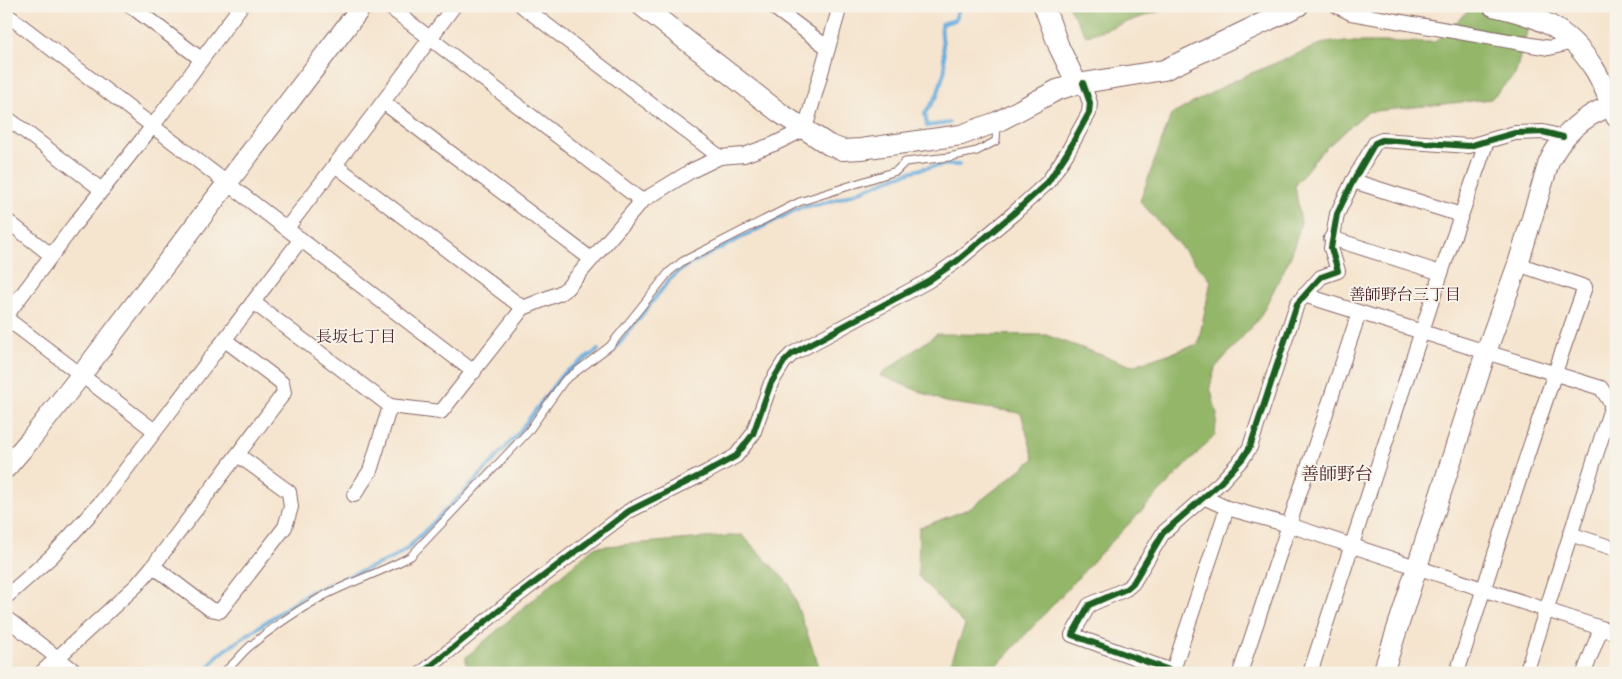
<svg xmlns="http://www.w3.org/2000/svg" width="1622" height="679" font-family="'IM FELL French Canon','Noto Serif JP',serif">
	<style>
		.forest { fill: #93b669; stroke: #6e6a4a }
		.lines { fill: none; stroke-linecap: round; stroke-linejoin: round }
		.stream { stroke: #67acdc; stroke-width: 4 }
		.lane-casing { stroke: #866464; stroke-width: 9 }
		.street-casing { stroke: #866464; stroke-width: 16 }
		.secondary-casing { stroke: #866464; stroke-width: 22 }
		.lane { stroke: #fff; stroke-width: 7 }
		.street { stroke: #fff; stroke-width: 14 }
		.secondary { stroke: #fff; stroke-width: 20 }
		.cycleway-casing { stroke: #f7f3e8; stroke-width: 9 }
		.cycleway { stroke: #1b5e20; stroke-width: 6 }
		.labels { text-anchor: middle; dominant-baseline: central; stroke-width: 4; stroke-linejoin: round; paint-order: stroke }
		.neighbourhood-label { font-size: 16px; fill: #4a1f2b; stroke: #f7f3e8 }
		.quarter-label { font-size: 18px; fill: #4a1f2b; stroke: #f7f3e8 }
	</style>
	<rect width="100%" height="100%" fill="#f7f3e8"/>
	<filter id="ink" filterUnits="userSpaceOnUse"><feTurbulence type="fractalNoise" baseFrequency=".02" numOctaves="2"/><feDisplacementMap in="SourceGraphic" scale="10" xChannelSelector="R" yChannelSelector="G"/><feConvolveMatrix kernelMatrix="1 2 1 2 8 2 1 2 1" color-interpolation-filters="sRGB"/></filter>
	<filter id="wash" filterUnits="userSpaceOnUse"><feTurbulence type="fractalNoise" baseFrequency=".0096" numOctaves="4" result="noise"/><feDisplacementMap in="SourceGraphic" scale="20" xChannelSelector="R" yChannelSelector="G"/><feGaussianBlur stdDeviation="1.12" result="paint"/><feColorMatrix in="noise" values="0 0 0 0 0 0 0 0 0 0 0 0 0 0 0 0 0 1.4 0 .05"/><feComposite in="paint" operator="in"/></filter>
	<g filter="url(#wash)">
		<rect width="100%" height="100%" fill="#f5e4ce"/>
		<g class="forest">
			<path d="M1068,6H1174L1086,36Z"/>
			<path d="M1473,6H1534L1515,75L1491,99L1367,112L1320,153L1295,185L1301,223L1291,256L1260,317L1215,368L1210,387L1217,414L1215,435L1097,557L990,673H947L965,625L918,576L919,528L971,508L1034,459L1021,413L945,402L880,375L937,334L1046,335L1132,366L1198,344L1211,281L1140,201L1171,115L1235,80L1326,42H1435Z"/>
			<path d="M742,535L789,584L820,669L825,673H466V657L594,547Z"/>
		</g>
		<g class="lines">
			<g class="stream">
				<path d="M949,123L927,126L925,113L937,96L945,69L941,24L955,20L960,6"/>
				<path d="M605,358L611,354L670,279L686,266L801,207C857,202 903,162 959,165"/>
				<path d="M202,673L209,668L218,655L308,593L393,558L408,548L475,481L516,436L562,375L598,350"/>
			</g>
		</g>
	</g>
	<g filter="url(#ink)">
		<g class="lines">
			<g class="lane-casing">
				<path id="lane" d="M222,673C233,666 239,656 249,647C269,630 295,612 318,599C348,582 381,573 411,556L528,432L564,381L610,346L669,272L683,261L799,202L896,171L905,162L949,157L977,151L996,141L997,125"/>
			</g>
			<g class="street-casing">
				<g id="street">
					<path d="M131,6L201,59"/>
					<path d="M388,6L642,201"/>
					<path d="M522,6L720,157"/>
					<path d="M772,6L828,48"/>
					<path d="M1337,6L1351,13L1549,48L1573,42"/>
					<path d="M6,14L474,372"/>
					<path d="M383,102L591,259"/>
					<path d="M6,117L102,190"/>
					<path d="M335,165L523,308"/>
					<path d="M1353,181L1461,215"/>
					<path d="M6,220L51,255"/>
					<path d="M287,228L383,102L454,6"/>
					<path d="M1331,238L1441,273"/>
					<path d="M1304,295L1601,388L1616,411"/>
					<path d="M253,302L390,406L441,412L523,308L560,293L567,288L642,201L691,171L720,157L744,155L774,144L805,129L840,6"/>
					<path d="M6,316L75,224L152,127L241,6"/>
					<path d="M6,318L155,431"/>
					<path d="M354,495L370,471L390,406"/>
					<path d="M1203,497L1227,508L1289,525L1616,633"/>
					<path d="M1570,534L1616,549"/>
					<path d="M153,566L210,609L220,611L285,527L291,507L289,492L238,455"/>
					<path d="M6,597L52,556L102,501L301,239"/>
					<path d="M6,618L77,673"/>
					<path d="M1172,671L1072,635L1089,605L1126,589L1133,583L1163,533L1220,483L1243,458L1250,447L1297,304L1321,277L1338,271L1331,248L1337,214L1353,181L1375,143L1382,140L1469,146L1515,133L1543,132L1563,137"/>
					<path d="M41,673L137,585L153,566L284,393L282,383L225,340"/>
					<path d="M422,673L512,600L629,511L707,472L736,456L753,434L771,383L784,362L792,354L928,281L957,261L1013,214L1048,182L1067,153L1089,113L1090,103L1083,83"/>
					<path d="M1172,673L1227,508"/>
					<path d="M1240,673L1359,313"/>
					<path d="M1310,673L1441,273L1487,141"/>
					<path d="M1457,673C1498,543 1539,415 1585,287L1518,264"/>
					<path d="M1526,673L1612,405"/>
					<path d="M1584,673L1601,628"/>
				</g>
			</g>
			<g class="secondary-casing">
				<g id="secondary">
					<path d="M642,6L780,113L829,145L843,150L861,149L961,135L997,122L1057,90L1077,84"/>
					<path d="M1044,6L1059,47L1077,84L1164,70L1298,6"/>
					<path d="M1493,6C1538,16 1567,27 1593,67C1603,81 1609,101 1616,117"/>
					<path d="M6,468L30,440L82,374L362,6"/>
					<path d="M1383,673L1486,352L1518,264L1549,162C1562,135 1582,116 1611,106"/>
				</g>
			</g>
			<use href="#lane" class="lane"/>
			<use href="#street" class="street"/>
			<use href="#secondary" class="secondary"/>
			<g class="cycleway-casing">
				<g id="cycleway">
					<path d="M1172,671L1072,635L1089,605L1126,589L1133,583L1163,533L1220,483L1243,458L1250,447L1297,304L1321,277L1338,271L1331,248L1337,214L1353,181L1375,143L1382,140L1469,146L1515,133L1543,132L1563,137"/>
					<path d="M422,673L512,600L629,511L707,472L736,456L753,434L771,383L784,362L792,354L928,281L957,261L1013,214L1048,182L1067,153L1089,113L1090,103L1083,83"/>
				</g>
			</g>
			<use href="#cycleway" class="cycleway"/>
		</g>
	</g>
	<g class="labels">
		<g class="neighbourhood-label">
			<text x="1405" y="294">善師野台三丁目</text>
			<text x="356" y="336">長坂七丁目</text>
		</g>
		<g class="quarter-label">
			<text x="1337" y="474">善師野台</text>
		</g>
	</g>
	<rect width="1622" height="679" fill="none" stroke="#f7f3e8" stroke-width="25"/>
</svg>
